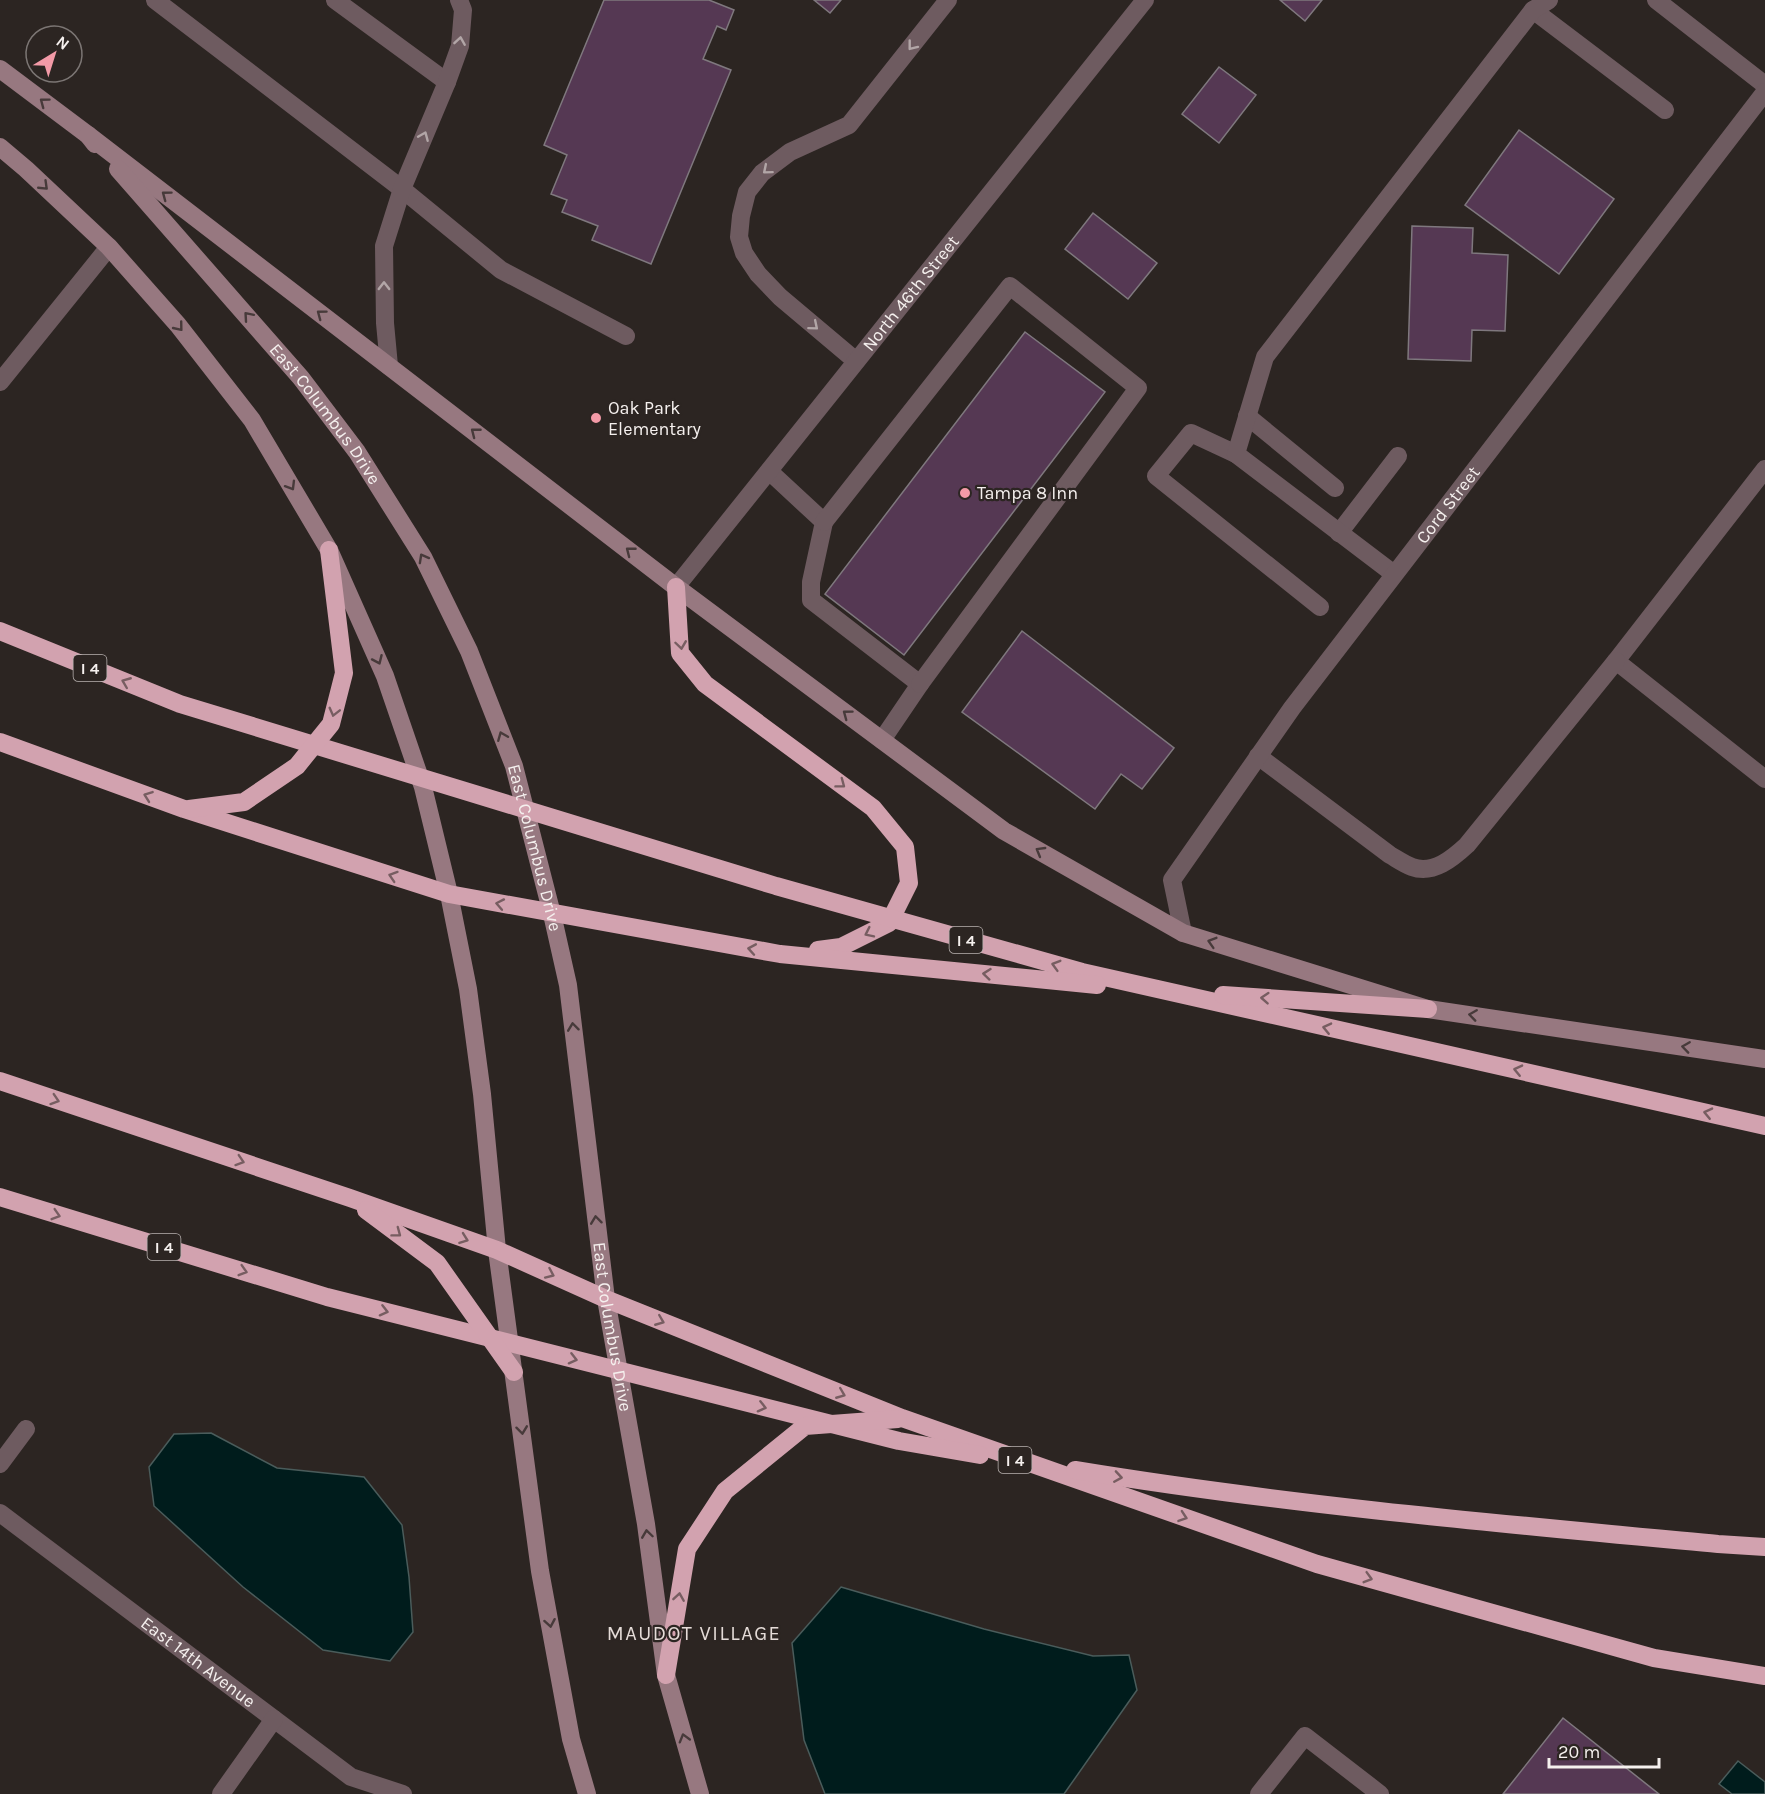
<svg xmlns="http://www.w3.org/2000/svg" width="1765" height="1794" font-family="Karla,sans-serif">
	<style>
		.water { fill: #001c1c; stroke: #4a5c5b; stroke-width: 1.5 }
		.building { fill: #553853; stroke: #7f787e; stroke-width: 1.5 }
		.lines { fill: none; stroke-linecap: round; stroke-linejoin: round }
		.lane { stroke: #6e5b60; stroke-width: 18 }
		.street { stroke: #6e5b60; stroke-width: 18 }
		.secondary { stroke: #977880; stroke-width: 18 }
		.highway { stroke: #d2a2af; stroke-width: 18 }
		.oneway { stroke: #b2a6a7 }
		.oneway2 { stroke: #473a3a }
		.oneway3 { stroke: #775d61 }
		.poi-dot { fill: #f39aa7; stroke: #2c2522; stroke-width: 2 }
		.labels { text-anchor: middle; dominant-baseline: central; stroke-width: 4.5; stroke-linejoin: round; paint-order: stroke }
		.shield { fill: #2c2522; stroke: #b9b3b1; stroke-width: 1.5 }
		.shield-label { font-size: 16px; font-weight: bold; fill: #f5f0ee }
		.street-label { font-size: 18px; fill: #f5f0ee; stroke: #2c2522 }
		.poi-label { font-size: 18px; fill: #f5f0ee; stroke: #2c2522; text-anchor: start }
		.neighbourhood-label { font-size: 20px; letter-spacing: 1.5px; fill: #e5dcd8; stroke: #2c2522 }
	</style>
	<rect width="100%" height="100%" fill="#2c2522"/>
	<g class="water">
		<path d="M211,1433L277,1468L364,1477L402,1525L409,1577L413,1632L390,1661L323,1650L243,1587L154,1506L149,1467L174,1434Z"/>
		<path d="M841,1587L984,1629L1093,1656L1129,1655L1137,1690L1064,1794H825L804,1740L792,1643Z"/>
		<path d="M1738,1761L1765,1782V1794H1732L1719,1784Z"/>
	</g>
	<g class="building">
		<path d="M604,0H709L734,10L726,30L717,26L703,59L731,70L651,264L592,240L598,226L562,212L567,200L551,194L567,155L544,145Z"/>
		<path d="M814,0H841L830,13Z"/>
		<path d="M1280,0H1322L1305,21Z"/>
		<path d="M1219,67L1256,95L1219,143L1182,114Z"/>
		<path d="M1519,130L1614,199L1559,274L1465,205Z"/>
		<path d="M1093,213L1157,263L1128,299L1065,249Z"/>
		<path d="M1412,226L1473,228L1472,253L1508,255L1505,331L1472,330L1471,361L1408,359Z"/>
		<path d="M1025,332L1105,392L904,655L825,594Z"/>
		<path d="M1022,631L1174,748L1142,789L1121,774L1095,809L962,712Z"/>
		<path d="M1563,1718L1659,1794H1503Z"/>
	</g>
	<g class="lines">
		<g class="lane">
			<path d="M155,0L402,189L501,270L626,336"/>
			<path d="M335,0L447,82"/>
			<path d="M1533,10L1665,110"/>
			<path d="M856,361L780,297L758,274L744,253L739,237L741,216L747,192L762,173L790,152L849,125L948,0"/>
			<path d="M389,366L385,323L384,246L402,189L447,82L460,46L463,10L459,0"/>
			<path d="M0,382L109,247"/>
			<path d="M1247,416L1335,488"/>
			<path d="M1236,454L1191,433L1156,476L1320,607"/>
			<path d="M1765,469L1616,661L1765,779"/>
			<path d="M769,471L824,522L811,582V600L920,684L882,740"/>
			<path d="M824,522L1010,286L1138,388L920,684"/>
			<path d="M1339,533L1398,456"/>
			<path d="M1394,574L1236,454L1265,357L1533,10L1549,0"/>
			<path d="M1258,756L1390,855C1397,859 1404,864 1412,867C1433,875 1453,858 1467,845L1616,661"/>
			<path d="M1259,1794L1305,1736L1380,1794"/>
		</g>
		<g class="street">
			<path d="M1656,0L1765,85"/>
			<path id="s1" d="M676,587L1145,0"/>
			<path id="s2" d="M1183,933L1172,880L1292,708L1765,92"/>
			<path d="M0,1464L26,1429"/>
			<path id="s3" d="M0,1513L351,1777L403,1794"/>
			<path d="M221,1794L274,1719"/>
		</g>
		<g class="secondary">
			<path d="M0,69L88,135L95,144"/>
			<path d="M88,135L676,587L1004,831L1183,933L1428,1009L1765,1059"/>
			<path d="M0,147L26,169L109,247L178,325L252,420L329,550L385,676L423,787L449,894L468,989L482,1094L497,1250L540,1571L571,1739L587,1794"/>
			<path id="s4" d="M118,169L301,378L357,452L423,557L469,651L514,766L552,914L568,985L606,1299L646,1524L666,1675L700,1794"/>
		</g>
		<g class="highway">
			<path d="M676,587L680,653L705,684L873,808L905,847L909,883L889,923L841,947L818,950"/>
			<path d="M0,631L180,704L776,886L1082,972L1765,1126"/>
			<path d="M0,742L184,809L449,894L780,954L1097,985"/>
			<path d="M189,809L244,802L297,766L331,724L344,673L329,550"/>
			<path d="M1223,995L1428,1009"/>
			<path d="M0,1081L350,1198L497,1250L606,1299L902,1418L1317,1564L1654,1658L1765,1676"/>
			<path d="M0,1197L327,1297L899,1441L980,1455"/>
			<path d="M366,1210L437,1263L514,1372"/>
			<path d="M1075,1470C1288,1505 1503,1524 1718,1544L1765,1547"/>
			<path d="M666,1675L687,1549L725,1491L805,1426L898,1419"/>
		</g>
	</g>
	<defs><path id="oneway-chevron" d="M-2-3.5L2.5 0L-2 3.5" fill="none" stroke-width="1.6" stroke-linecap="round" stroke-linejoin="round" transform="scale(1.5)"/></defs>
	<g class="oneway">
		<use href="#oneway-chevron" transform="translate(460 41) rotate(-81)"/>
		<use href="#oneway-chevron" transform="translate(912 46) rotate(128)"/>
		<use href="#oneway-chevron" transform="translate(424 136) rotate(-67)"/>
		<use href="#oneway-chevron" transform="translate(767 170) rotate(140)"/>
		<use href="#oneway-chevron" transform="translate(384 286) rotate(-90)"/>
		<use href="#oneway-chevron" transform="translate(814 326) rotate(40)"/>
	</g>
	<g class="oneway2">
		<use href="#oneway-chevron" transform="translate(44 102) rotate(-143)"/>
		<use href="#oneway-chevron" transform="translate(44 186) rotate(44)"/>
		<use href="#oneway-chevron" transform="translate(166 195) rotate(-143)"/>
		<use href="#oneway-chevron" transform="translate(321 314) rotate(-143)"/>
		<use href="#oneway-chevron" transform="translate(248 316) rotate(-131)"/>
		<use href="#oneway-chevron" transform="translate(179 327) rotate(51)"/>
		<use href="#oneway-chevron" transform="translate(475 432) rotate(-142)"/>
		<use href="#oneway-chevron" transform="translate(291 486) rotate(59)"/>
		<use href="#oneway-chevron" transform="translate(630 551) rotate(-142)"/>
		<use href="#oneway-chevron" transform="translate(423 558) rotate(-119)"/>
		<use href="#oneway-chevron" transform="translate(378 660) rotate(66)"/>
		<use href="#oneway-chevron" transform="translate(847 714) rotate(-143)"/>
		<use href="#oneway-chevron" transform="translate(502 736) rotate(-112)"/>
		<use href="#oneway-chevron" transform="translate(1040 851) rotate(-150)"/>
		<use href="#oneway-chevron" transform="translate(1212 942) rotate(-163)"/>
		<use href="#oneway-chevron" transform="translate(1473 1015) rotate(-172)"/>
		<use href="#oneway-chevron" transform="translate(573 1027) rotate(-97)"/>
		<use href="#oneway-chevron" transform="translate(1686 1047) rotate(-172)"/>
		<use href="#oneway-chevron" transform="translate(596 1220) rotate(-97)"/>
		<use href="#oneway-chevron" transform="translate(522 1430) rotate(83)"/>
		<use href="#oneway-chevron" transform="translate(647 1534) rotate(-98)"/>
		<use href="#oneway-chevron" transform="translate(550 1623) rotate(80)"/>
		<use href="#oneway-chevron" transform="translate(684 1738) rotate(-106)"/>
	</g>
	<g class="oneway3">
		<use href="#oneway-chevron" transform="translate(681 645) rotate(82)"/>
		<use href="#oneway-chevron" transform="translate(126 682) rotate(-158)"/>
		<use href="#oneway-chevron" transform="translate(334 712) rotate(104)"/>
		<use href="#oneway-chevron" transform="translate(841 784) rotate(37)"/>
		<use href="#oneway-chevron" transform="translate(148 796) rotate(-160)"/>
		<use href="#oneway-chevron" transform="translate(393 876) rotate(-162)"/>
		<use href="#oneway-chevron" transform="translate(500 904) rotate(-169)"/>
		<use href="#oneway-chevron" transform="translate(869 933) rotate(154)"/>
		<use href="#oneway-chevron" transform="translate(752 949) rotate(-170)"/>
		<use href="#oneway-chevron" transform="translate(1056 965) rotate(-164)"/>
		<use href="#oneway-chevron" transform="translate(987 974) rotate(-174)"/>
		<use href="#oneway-chevron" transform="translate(1265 998) rotate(-176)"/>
		<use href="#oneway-chevron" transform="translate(1327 1028) rotate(-167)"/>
		<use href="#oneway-chevron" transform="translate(1518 1070) rotate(-167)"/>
		<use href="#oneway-chevron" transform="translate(55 1100) rotate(18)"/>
		<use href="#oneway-chevron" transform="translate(1708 1113) rotate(-167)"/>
		<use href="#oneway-chevron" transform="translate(240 1161) rotate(18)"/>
		<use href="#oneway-chevron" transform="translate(56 1215) rotate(17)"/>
		<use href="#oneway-chevron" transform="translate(397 1233) rotate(37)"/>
		<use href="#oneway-chevron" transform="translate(464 1239) rotate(20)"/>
		<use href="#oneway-chevron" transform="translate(243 1271) rotate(17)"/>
		<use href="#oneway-chevron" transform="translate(550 1274) rotate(24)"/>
		<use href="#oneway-chevron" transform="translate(384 1311) rotate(14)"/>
		<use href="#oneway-chevron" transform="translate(660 1321) rotate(22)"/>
		<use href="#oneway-chevron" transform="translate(573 1359) rotate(14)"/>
		<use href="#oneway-chevron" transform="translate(841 1394) rotate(22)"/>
		<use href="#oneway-chevron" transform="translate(762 1407) rotate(14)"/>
		<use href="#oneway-chevron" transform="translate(1118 1477) rotate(9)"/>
		<use href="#oneway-chevron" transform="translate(1183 1517) rotate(19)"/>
		<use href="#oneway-chevron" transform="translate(1368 1578) rotate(16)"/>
		<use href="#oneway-chevron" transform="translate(679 1597) rotate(-81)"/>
	</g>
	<g class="poi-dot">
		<circle cx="596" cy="418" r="6"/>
		<circle cx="965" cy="493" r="6"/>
	</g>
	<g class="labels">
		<g class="shield">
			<rect x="73.5" y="655" width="33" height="26" rx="4.5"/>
			<rect x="949.5" y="927" width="33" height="26" rx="4.5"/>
			<rect x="147.5" y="1234" width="33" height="26" rx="4.5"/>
			<rect x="998.5" y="1447" width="33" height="26" rx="4.5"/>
		</g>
		<g class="shield-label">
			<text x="90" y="668">I 4</text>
			<text x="966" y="940">I 4</text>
			<text x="164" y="1247">I 4</text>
			<text x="1015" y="1460">I 4</text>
		</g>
		<g class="street-label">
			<text stroke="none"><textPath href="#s1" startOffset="376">North 46th Street</textPath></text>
			<text stroke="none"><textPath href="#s4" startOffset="321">East Columbus Drive</textPath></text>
			<text stroke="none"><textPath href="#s2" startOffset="520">Cord Street</textPath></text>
			<text stroke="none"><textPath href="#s4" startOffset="807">East Columbus Drive</textPath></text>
			<text stroke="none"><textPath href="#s4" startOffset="1293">East Columbus Drive</textPath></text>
			<text stroke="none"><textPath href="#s3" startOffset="248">East 14th Avenue</textPath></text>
		</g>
		<g class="poi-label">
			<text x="608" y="408">Oak Park<tspan x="608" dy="21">Elementary</tspan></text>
			<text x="977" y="493">Tampa 8 Inn</text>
		</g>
		<g class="neighbourhood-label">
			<text x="694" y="1633">MAUDOT VILLAGE</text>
		</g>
	</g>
	<g transform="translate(54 54) rotate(38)"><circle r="28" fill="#2c2522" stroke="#7c7674" stroke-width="1.5"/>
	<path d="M0-4.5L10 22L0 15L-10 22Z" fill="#f39aa7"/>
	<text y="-9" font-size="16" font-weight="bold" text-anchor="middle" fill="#f5f0ee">N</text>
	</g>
	<path d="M1549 1758v9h110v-9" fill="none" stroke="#f5f0ee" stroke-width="3"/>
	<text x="1558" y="1758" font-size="18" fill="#f5f0ee" stroke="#2c2522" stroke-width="4.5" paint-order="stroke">20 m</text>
</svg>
